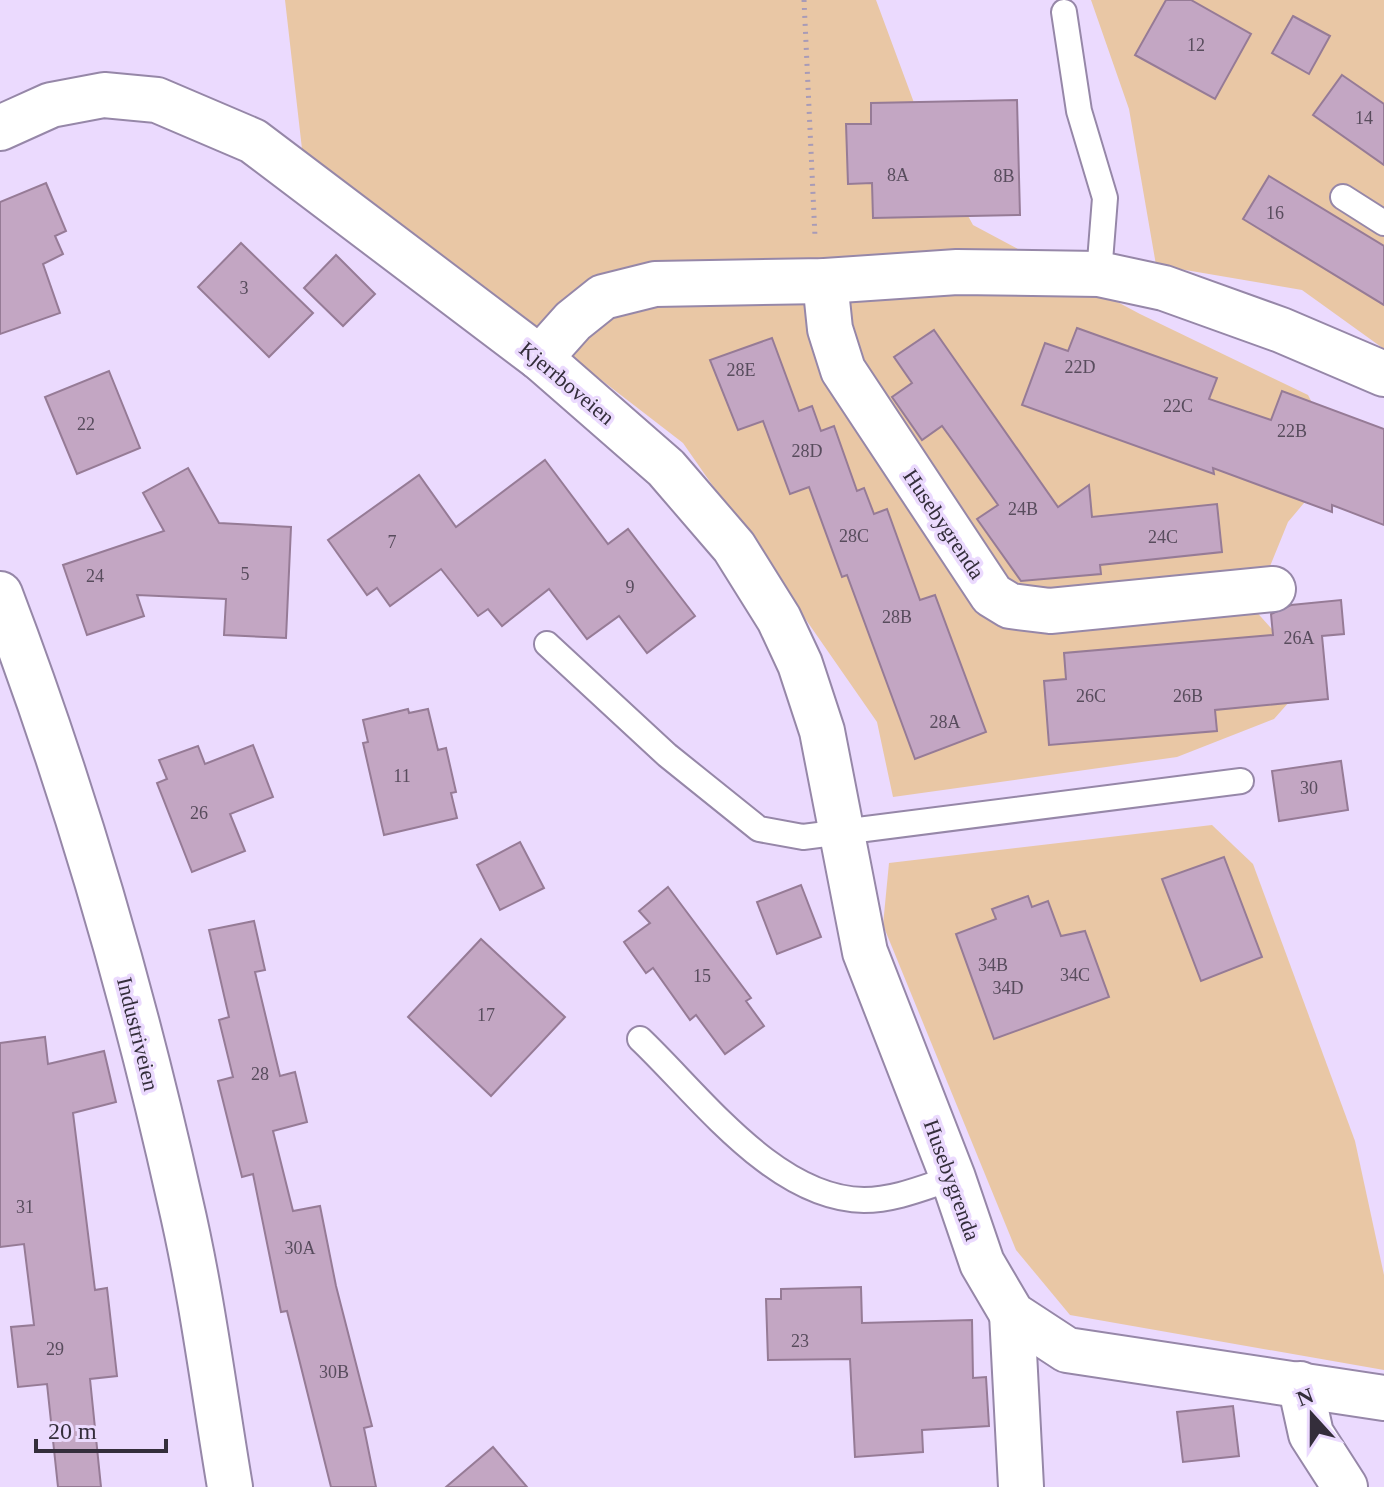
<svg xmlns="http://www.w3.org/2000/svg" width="1384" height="1487" font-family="Georgia,serif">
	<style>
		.green { fill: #e9c7a5 }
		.building { fill: #c3a6c3; stroke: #967b96; stroke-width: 2 }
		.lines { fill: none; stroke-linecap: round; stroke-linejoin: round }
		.lane-casing { stroke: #9687a8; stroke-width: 28 }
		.street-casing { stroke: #9687a8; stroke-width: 48 }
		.path { stroke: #a89bb7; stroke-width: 5; stroke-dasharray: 2 6; stroke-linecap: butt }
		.lane { stroke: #fff; stroke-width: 24 }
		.street { stroke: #fff; stroke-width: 44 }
		.labels { text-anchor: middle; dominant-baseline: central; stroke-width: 7; stroke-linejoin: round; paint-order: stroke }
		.number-label { font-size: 18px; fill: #584c5d }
		.street-label { font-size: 22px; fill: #342e3b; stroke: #ebdafe }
	</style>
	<rect width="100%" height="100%" fill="#ebdafe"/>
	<g class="green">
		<path d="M285,0H876L930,146L973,225L1140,314L1308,395L1341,459L1288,522L1253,608L1313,675L1274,719L1177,757L893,797L877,722L683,443L302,149Z"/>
		<path d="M1091,0H1384V349L1302,290L1156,265L1129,109Z"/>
		<path d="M1212,825L1253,864L1355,1141L1384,1275V1370L1070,1315L1016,1250L883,925L889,863Z"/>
	</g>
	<g class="building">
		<path d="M1166,0H1191L1251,34L1215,99L1135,55Z"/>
		<path d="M1293,16L1330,36L1309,74L1272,53Z"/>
		<path d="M1342,75L1384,104V165L1313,115Z"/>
		<path d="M1017,100L1020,215L873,218L872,183L848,184L846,124H871V103Z"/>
		<path d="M1269,176L1384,246V305L1243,219Z"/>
		<path d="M46,183L66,231L55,236L63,254L43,264L60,313L0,334V202Z"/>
		<path d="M241,243L313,313L269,357L198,287Z"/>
		<path d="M336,255L375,294L343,326L304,288Z"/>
		<path d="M1077,328L1217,378L1209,399L1271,420L1282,391L1384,429V525L1332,505V512L1213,468L1214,474L1022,405L1045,343L1068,351Z"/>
		<path d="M934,330L1058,507L1089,485L1092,517L1217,504L1222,552L1100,565L1101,574L1021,581L977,519L998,505L953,441L942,426L922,440L892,397L912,383L894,357Z"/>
		<path d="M772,338L799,411L812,406L821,431L834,426L857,491L864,488L874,514L887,509L920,600L935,595L986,732L915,759L847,575L842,577L809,487L790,494L763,421L738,430L710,360Z"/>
		<path d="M109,371L140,448L77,474L45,397Z"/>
		<path d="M545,460L608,544L628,529L695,616L647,653L619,616L587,639L549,589L502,626L488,609L478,616L441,569L390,606L377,588L367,595L328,540L419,475L456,527Z"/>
		<path d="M188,468L219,523L291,527L286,638L224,635L226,599L137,595L144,616L87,635L63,565L164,531L143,493Z"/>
		<path d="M1341,600L1344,634L1322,636L1328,699L1215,710L1217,731L1049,745L1044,681L1066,679L1064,653L1273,635L1271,614L1291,605Z"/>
		<path d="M408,709L409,713L428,709L438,750L446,748L456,792L451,793L457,818L384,835L363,743L368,742L363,720Z"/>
		<path d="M253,745L273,797L230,814L245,851L192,872L157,783L167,779L159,760L198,746L205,764Z"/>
		<path d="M1341,761L1348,810L1279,821L1272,771Z"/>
		<path d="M520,842L544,888L500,910L477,865Z"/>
		<path d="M1224,857L1262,957L1201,981L1162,879Z"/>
		<path d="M801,885L821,937L777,954L757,902Z"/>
		<path d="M668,887L751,998L746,1001L764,1026L725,1054L696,1015L690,1020L653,968L646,973L624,942L650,923L639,911Z"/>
		<path d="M1028,896L1032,907L1048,901L1061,936L1085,931L1109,997L994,1039L956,934L996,919L992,909Z"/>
		<path d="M254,921L265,970L255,972L280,1076L295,1072L307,1122L273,1131L293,1211L320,1206L336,1286L372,1426L364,1428L376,1487H331L287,1311L281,1312L253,1174L242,1177L218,1081L233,1077L219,1020L229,1017L209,930Z"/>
		<path d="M481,939L565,1017L491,1096L408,1017Z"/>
		<path d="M45,1037L48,1064L104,1051L116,1102L73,1113L95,1290L107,1288L117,1376L90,1379L101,1487H58L47,1384L18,1387L11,1327L34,1325L24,1244L0,1247V1043Z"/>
		<path d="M861,1287L862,1323L972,1320L973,1378L986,1377L989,1426L922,1430L923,1452L855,1457L850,1359L768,1360L766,1299H781V1289Z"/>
		<path d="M1233,1406L1239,1456L1183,1462L1177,1412Z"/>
		<path d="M493,1447L527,1487H446Z"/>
	</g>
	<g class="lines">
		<g class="lane-casing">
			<g id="lane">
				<path d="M1064,12L1079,111L1105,198L1099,274"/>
				<path d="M1343,197L1384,223"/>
				<path d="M547,644L667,755L759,829L803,837L1241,781"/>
				<path d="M640,1039C700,1096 775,1199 864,1200C895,1200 925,1187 953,1178"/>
			</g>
		</g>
		<g class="street-casing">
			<g id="street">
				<path d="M0,128L51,105L104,95L157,100L253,141L540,358L666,468L734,547L779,619L800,664L822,731L865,952L953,1178L982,1263L1012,1314L1067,1350L1384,1398"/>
				<path d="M825,281L830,329L843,370L992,595L1010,606L1050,611L1273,589"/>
				<path d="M540,358L573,321L603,297L655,284L825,281L957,272L1099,274L1164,288L1281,330L1384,374"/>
				<path d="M0,594C75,791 134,995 180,1201C202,1295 214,1392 230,1487"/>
				<path d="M1012,1314L1021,1487"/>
				<path d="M1300,1384L1311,1434L1345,1487"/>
			</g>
		</g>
		<path class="path" d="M804,0L815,237"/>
		<use href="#lane" class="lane"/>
		<use href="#street" class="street"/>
	</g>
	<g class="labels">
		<g class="number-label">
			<text x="1196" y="45">12</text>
			<text x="1364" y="118">14</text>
			<text x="898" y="175">8A</text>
			<text x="1004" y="176">8B</text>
			<text x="1275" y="213">16</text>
			<text x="244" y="288">3</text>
			<text x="1080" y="367">22D</text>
			<text x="741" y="370">28E</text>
			<text x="1178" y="406">22C</text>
			<text x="86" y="424">22</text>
			<text x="1292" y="431">22B</text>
			<text x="807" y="451">28D</text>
			<text x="1023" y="509">24B</text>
			<text x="854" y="536">28C</text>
			<text x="1163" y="537">24C</text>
			<text x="392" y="542">7</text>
			<text x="245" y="574">5</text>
			<text x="95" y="576">24</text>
			<text x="630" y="587">9</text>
			<text x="897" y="617">28B</text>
			<text x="1299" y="638">26A</text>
			<text x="1091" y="696">26C</text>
			<text x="1188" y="696">26B</text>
			<text x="945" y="722">28A</text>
			<text x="402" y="776">11</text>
			<text x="1309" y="788">30</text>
			<text x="199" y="813">26</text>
			<text x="993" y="965">34B</text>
			<text x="1075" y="975">34C</text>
			<text x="702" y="976">15</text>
			<text x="1008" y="988">34D</text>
			<text x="486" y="1015">17</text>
			<text x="260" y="1074">28</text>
			<text x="25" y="1207">31</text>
			<text x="300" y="1248">30A</text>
			<text x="800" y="1341">23</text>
			<text x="55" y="1349">29</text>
			<text x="334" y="1372">30B</text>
		</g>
		<g class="street-label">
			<text transform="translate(567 383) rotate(40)">Kjerrboveien</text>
			<text transform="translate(944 524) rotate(56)">Husebygrenda</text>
			<text transform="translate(138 1034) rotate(76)">Industriveien</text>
			<text transform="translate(952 1180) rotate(70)">Husebygrenda</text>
		</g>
	</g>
	<g transform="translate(1312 1415) rotate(339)" stroke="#ebdafe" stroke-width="6" paint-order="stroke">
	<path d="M0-6L14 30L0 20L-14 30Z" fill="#342e3b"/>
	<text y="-12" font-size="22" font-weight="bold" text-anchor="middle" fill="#342e3b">N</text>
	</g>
	<path d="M36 1439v12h130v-12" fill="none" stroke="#342e3b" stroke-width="4"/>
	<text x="48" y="1439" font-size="24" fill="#342e3b" stroke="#ebdafe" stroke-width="6" paint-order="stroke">20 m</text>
</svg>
